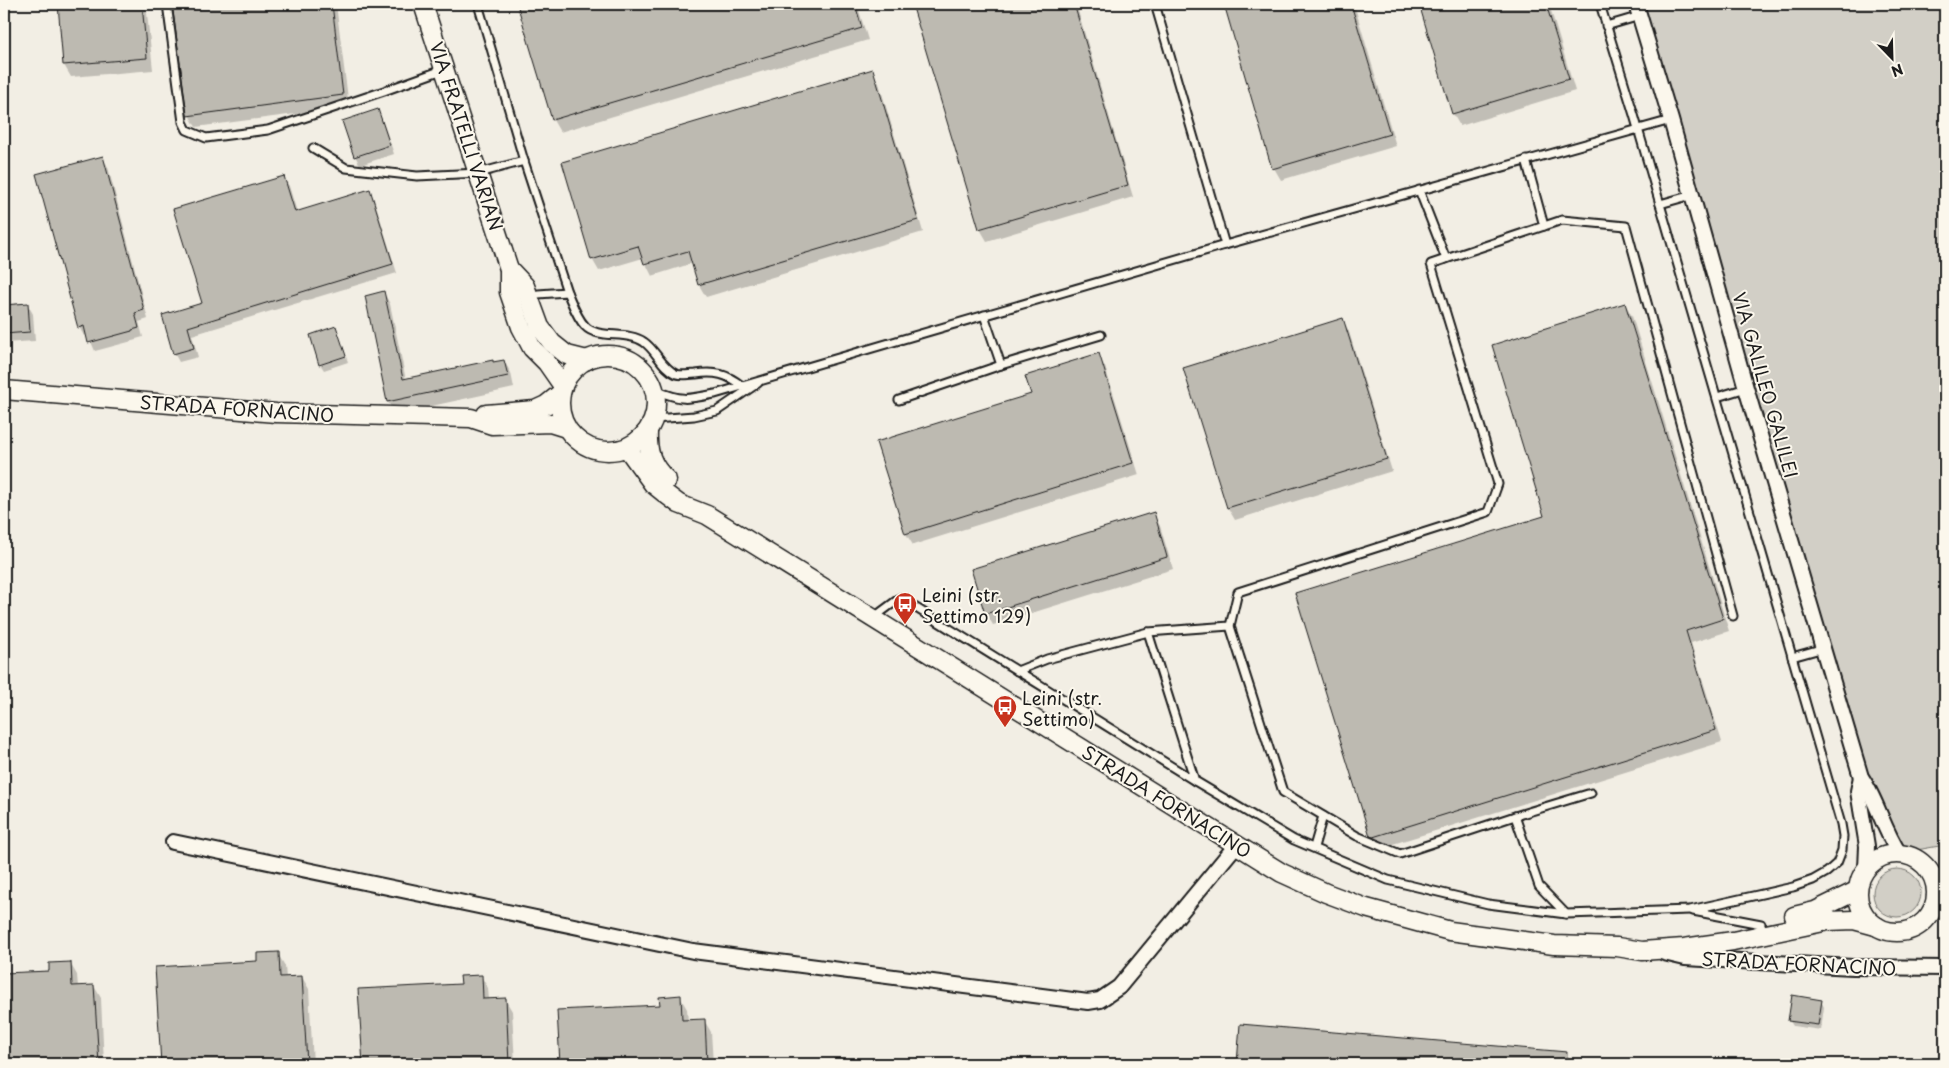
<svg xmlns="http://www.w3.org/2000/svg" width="1949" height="1068" font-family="'Playpen Sans',sans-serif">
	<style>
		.green { fill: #d2cfc6; stroke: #777671 }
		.shadow { fill: #0003 }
		.building { fill: #bdbab1; stroke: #1c1c1c }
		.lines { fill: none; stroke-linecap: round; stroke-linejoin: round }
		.service-casing { stroke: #1c1c1c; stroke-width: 11 }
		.minor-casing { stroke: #1c1c1c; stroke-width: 18 }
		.tertiary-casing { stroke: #1c1c1c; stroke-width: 21 }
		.service { stroke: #fbf7ec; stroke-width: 7 }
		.minor { stroke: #fbf7ec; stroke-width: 14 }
		.tertiary { stroke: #fbf7ec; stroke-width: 18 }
		.labels { text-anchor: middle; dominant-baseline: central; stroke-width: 4; stroke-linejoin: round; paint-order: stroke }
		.street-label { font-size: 18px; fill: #1c1c1c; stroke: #fbf7ec }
		.poi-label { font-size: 18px; fill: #1c1c1c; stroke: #fbf7ec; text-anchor: start }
	</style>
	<rect width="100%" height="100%" fill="#f2eee4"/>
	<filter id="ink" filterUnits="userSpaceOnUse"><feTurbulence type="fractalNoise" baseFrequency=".02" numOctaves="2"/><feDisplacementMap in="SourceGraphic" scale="10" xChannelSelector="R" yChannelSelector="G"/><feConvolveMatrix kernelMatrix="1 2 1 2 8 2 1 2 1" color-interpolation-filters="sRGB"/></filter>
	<g filter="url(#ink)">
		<g class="green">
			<path d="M1636,4H1945V845L1899,853L1864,772Z"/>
			<circle cx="1897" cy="893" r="24"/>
		</g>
		<g class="shadow">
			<path d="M59,4H146L153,70L71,77L64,65Z"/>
			<path d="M173,4H336L349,107L196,127L189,115Z"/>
			<path d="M519,4H857L868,40L560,132L553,120Z"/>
			<path d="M913,4H1076L1133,197L987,241L980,229Z"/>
			<path d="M1225,4H1354L1396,146L1281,180L1274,168Z"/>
			<path d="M1420,4H1549L1575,91L1460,126L1453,114Z"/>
			<path d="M872,71L879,83L923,232L706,297L699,285L693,263L652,276L643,258L599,271L592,259Z"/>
			<path d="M377,110L382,119L394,154L360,165L355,156Z"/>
			<path d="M103,158L108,167L148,319L139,322L143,337L136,339V340L95,351L88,335L84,336L79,327Z"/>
			<path d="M283,177L289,186L297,212L369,190L374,199L397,273L192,335L198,357L179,362L174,353L163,316L203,304Z"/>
			<path d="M384,293L390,304L406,380L504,361L511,373L514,388L395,414L388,402L366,297Z"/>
			<path d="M1625,304L1632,316L1729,631L1691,643L1722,742L1380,848H1378L1371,835L1546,516Z"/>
			<path d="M28,305L33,314L35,341L4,343V306Z"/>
			<path d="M1343,320L1349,332L1392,471L1235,520L1228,508L1185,369Z"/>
			<path d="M336,328L348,362L324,370L320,364Z"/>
			<path d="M1098,355L1105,367L1139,475L913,545L906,534L1032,395Z"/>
			<path d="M1153,514L1160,526L1173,569L993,625L986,613Z"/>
			<path d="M278,954L285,966L286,978L302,977L309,989L313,1064H162L157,968L259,962Z"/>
			<path d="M70,963L77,975L78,987L94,986L101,998L104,1064H4V974L51,972Z"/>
			<path d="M481,976L488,988L489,1000L505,999L512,1011L515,1064H364L360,991L462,985Z"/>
			<path d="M680,997L687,1009L688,1021L704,1020L711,1032L713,1064H562L559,1011L661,1006Z"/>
			<path d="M1821,1001L1824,1007L1821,1030L1793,1026L1789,1020Z"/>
			<path d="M1241,1026L1566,1053L1573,1064H1238Z"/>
		</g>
		<g class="building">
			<path d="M58,4H142L147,58L63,65Z"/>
			<path d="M172,4H332L343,95L187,116Z"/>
			<path d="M517,4H855L862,28L552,120Z"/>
			<path d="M912,4H1074L1128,185L979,229Z"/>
			<path d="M1224,4H1351L1390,134L1272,169Z"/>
			<path d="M1419,4H1546L1569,79L1452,114Z"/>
			<path d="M873,69L918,220L698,285L688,251L644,264L638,246L591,260L562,162Z"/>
			<path d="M378,109L390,145L354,157L342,121Z"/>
			<path d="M103,156L144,310L135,313L139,328L132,330V331L88,343L84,326L78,328L36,174Z"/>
			<path d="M284,176L295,212L370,189L393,264L188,327L194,348L173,354L162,315L202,303L173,209Z"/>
			<path d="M384,291L403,379L493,360V362L504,360L508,376L387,402L365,296Z"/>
			<path d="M28,303L30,332L4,334V305Z"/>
			<path d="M1625,303L1723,619L1686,631L1716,730L1373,837L1370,836L1295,593L1544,516L1492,345Z"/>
			<path d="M1343,318L1387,459L1227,508L1183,368Z"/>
			<path d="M336,326L346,356L319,365L310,335Z"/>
			<path d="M1099,353L1133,463L905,534L876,442L1031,394L1025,376Z"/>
			<path d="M1154,512L1167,557L985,614L971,569Z"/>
			<path d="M279,952L280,977L302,976L307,1064H161L155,967L257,961V953Z"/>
			<path d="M71,962L72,986L94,985L99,1064H4V973L49,971V963Z"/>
			<path d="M482,975L483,999L506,998L509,1064H363L358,989L461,984L460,976Z"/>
			<path d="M681,995L682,1020L705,1019L707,1064H560L557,1010L660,1005L659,997Z"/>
			<path d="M1792,995L1822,1000L1818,1025L1788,1021Z"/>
			<path d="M1240,1024L1567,1052L1566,1064H1237Z"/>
		</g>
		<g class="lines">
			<g class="service-casing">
				<g id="service">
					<path d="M167,4L183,122L187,130L206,138L268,130L384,91L445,69"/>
					<path d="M478,4L524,161"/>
					<path d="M1155,4L1225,245"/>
					<path d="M1606,26L1640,16"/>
					<path d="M313,148L346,168L417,176L479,173L524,161L567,292"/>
					<path d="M1526,160L1544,226"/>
					<path d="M1419,190L1446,259"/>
					<path d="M1660,204L1692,195"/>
					<path d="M529,297L538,294L567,292C572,303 577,318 585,326C598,340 627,330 644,342C656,350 662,368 676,374C683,376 689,374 696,374C715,371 727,374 742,386"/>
					<path d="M984,315L1001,365L1101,335"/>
					<path d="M655,390C682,401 686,400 715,394L1225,245L1671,120"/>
					<path d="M1717,397L1746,388"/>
					<path d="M899,400L1001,365"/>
					<path d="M654,419L694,416L717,411L758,383"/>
					<path d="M873,618L900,598L1195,781L1294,840L1388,880L1488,904L1566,914"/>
					<path d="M1148,632L1230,626"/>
					<path d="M1792,657L1824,648"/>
					<path d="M1017,671L1047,659L1148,632L1195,781"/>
					<path d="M1591,793L1515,816L1539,886L1566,914L1690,910L1793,887L1813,880L1827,872L1837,863L1842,850L1843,836L1841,824L1634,115L1600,4"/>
					<path d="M1515,816L1400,854L1357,836L1283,792L1230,626L1238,592L1488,512L1498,484L1431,264L1562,220L1626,226L1733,616"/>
					<path d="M1314,847L1323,816"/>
					<path d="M1693,911L1761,924"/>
				</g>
			</g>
			<g class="minor-casing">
				<g id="minor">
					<path d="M1636,4L1671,120L1746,388L1861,777C1877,800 1883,829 1899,853"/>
					<path d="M1861,777L1858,791L1867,846L1866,869"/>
					<path d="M173,842L693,951L1088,1002L1100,1000L1119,987L1237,844"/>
					<path d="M1664,953L1685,958L1853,967L1945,968"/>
				</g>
			</g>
			<g class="tertiary-casing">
				<g id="tertiary">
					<path d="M423,4L509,269V292L521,327L532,348L547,363L563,386"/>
					<path d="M509,269L525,286L540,327L552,343L567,355L587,360"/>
					<circle cx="608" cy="403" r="48"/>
					<path d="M4,390L276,413L471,418L492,425L550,423L566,428"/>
					<path d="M486,414L535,410L546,405L561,393"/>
					<path d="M648,430C647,451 651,466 667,480"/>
					<path d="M627,448L653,484L663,492L679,504L707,515L1282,873L1326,893L1366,908L1450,931L1554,945L1617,947L1642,951L1684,948L1733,941L1828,921L1854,920L1876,926"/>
					<circle cx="1897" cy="893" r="39"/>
					<path d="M1794,916L1815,911L1858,890"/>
				</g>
			</g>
			<use href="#service" class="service"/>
			<use href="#minor" class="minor"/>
			<use href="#tertiary" class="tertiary"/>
		</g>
	</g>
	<defs>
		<g id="bus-pin" transform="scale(1.25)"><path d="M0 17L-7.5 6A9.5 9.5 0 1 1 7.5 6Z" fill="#c8321e" stroke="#fbf7ec"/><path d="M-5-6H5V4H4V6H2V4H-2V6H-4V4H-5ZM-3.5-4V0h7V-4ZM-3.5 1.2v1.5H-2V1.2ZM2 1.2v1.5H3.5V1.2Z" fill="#fff"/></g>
	</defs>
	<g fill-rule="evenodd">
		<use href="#bus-pin" x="905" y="604"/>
		<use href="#bus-pin" x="1005" y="707"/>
	</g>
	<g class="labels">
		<g class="street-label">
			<text transform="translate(467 136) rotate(72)">VIA FRATELLI VARIAN</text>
			<text transform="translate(1766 385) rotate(74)">VIA GALILEO GALILEI</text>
			<text transform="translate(237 408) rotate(4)">STRADA FORNACINO</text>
			<text transform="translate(1167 801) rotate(32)">STRADA FORNACINO</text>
			<text transform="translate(1799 963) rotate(3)">STRADA FORNACINO</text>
		</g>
		<g class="poi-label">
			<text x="922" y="594">Leini (str.<tspan x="922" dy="21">Settimo 129)</tspan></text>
			<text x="1022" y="697">Leini (str.<tspan x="1022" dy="21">Settimo)</tspan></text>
		</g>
	</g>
	<rect width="1949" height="1068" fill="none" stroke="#fbf7ec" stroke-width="20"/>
	<rect x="10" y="10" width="1929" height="1048" fill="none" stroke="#1c1c1c" stroke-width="2" filter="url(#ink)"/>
	<g transform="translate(1892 58) rotate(157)" stroke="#fbf7ec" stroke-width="4" paint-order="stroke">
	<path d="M0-4L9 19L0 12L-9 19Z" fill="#1c1c1c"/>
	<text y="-8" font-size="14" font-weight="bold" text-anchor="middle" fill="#1c1c1c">N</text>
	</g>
</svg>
